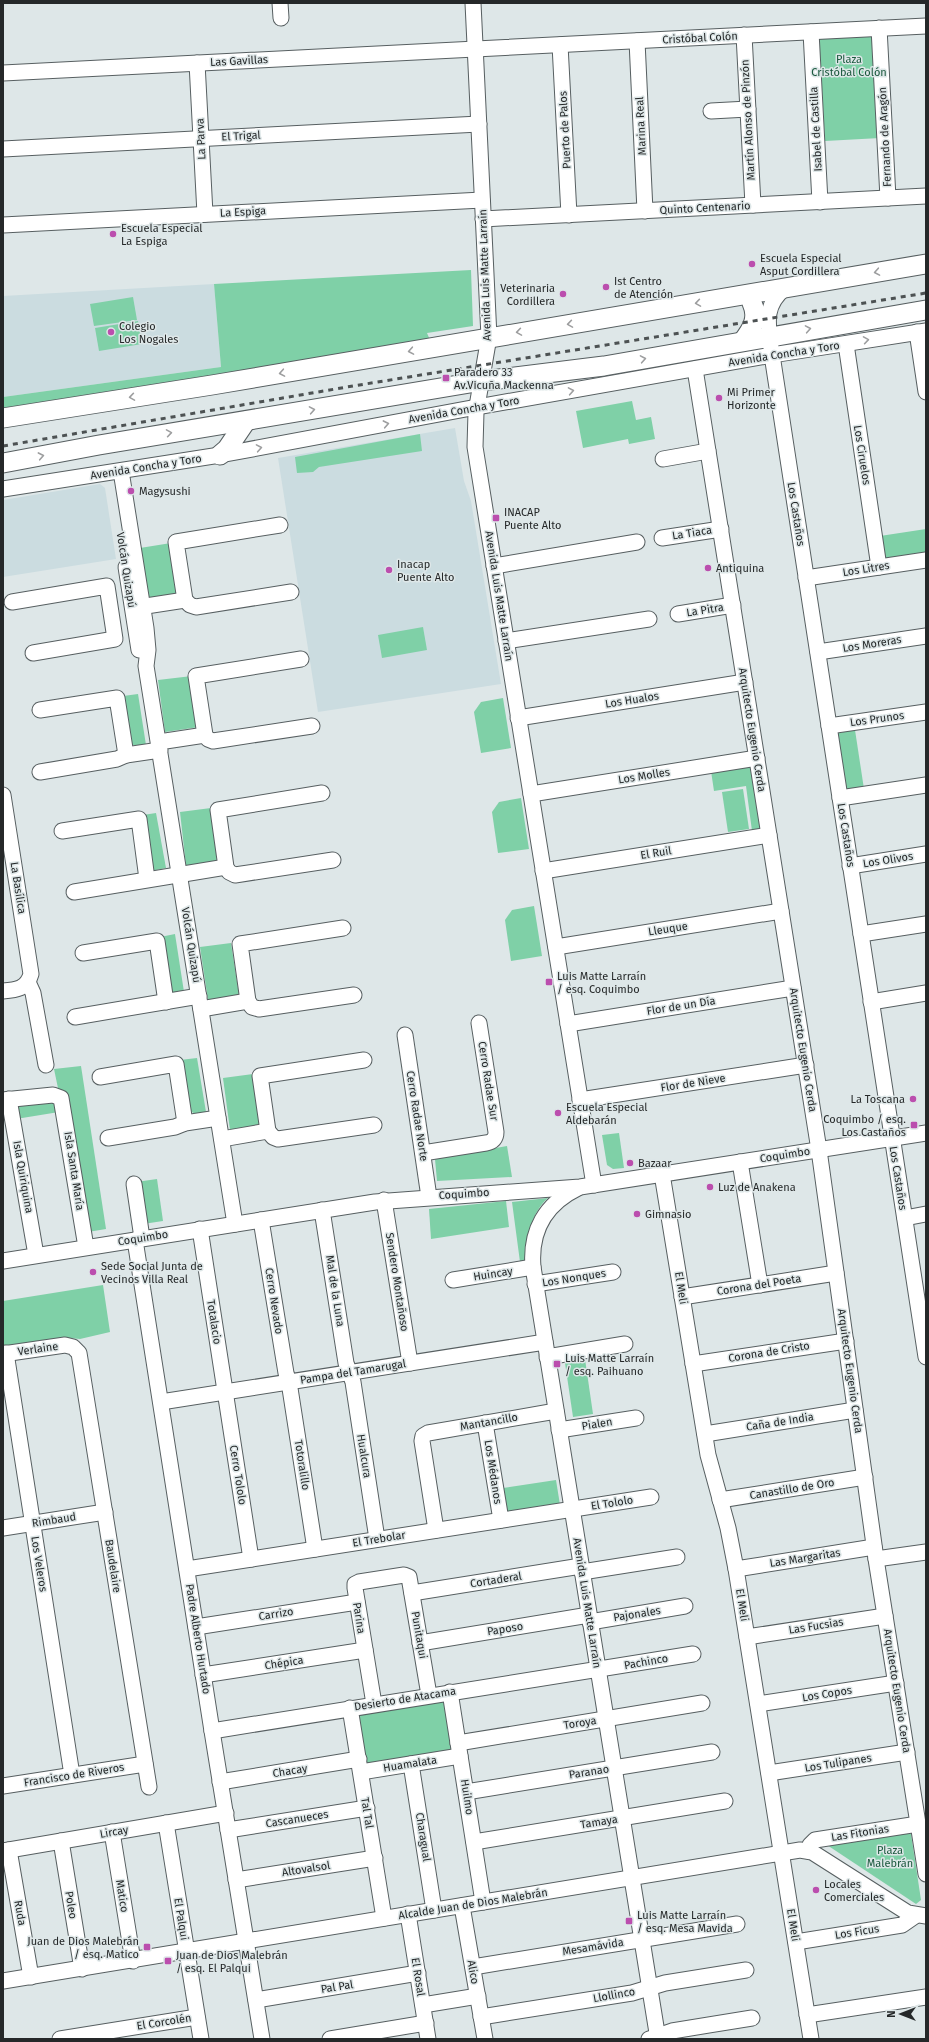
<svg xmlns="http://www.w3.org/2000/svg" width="929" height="2042" font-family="'Fira Sans',sans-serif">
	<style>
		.built { fill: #cbdce0 }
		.green { fill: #7fd0a7 }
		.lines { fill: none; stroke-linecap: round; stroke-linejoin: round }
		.minor-casing { stroke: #575f61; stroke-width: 17 }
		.major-casing { stroke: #575f61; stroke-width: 21 }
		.minor { stroke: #fff; stroke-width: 15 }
		.major { stroke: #fff; stroke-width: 19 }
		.rail { stroke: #4d5253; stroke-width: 3; stroke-dasharray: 5 5; stroke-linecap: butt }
		.oneway { stroke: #9d9e9f }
		.poi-dot { fill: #bb4eae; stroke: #dee7e8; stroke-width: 1.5 }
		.labels { text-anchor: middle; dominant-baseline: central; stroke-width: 3; stroke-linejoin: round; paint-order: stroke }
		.street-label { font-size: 11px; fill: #252829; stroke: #dee7e8 }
		.park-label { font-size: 11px; fill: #1a583d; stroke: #dee7e8 }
		.poi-label { font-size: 11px; fill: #252829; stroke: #dee7e8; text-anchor: start }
	</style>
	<rect width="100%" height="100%" fill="#dee7e8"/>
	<g class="built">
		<path d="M214,284L221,367L3,397V296Z"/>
		<path d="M455,428L464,481L471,501L501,684L318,712L278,458Z"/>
		<path d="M100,484L105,488L116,559L3,577V500Z"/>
	</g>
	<g class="green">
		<path d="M875,35L880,138L825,141L819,37Z"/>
		<path d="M471,270L473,326L427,333L430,340L3,410V397L221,367L214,284Z"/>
		<path d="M133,297L137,320L94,326L90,304Z"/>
		<path d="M138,321L142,344L99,351L95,328Z"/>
		<path d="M632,401L636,420L651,417L655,439L629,444L628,439L583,448L576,411Z"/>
		<path d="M420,434L422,451L319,467L313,472L297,473L295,457Z"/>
		<path d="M926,529V556L884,562L880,536Z"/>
		<path d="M171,543L179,593L148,598L140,548Z"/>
		<path d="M423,627L427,650L382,658L378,635Z"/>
		<path d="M192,676L199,727L165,732L158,680Z"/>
		<path d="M138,694L146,745H129L123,696Z"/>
		<path d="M503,698L511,748L481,753L474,712L481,702Z"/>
		<path d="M855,730L864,789L846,792L837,733Z"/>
		<path d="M753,765L762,830L752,831L746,786L714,791L711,771Z"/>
		<path d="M743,789L749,829L728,832L722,792Z"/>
		<path d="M521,798L529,849L498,853L492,812L499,802Z"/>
		<path d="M211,808L217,862L186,866L180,812Z"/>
		<path d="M156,813L166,868L151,871L143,815Z"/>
		<path d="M534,906L542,956L511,961L505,920L512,910Z"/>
		<path d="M175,934L184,992L169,995L160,937Z"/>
		<path d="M231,943L239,995L208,1000L200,947Z"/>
		<path d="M197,1058L206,1112L195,1114L189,1110L180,1060Z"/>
		<path d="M81,1066L106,1229L88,1232L54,1069Z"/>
		<path d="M253,1074L260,1126L230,1130L223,1078Z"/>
		<path d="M52,1099L59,1112L16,1119L17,1104Z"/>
		<path d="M619,1133L624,1168L613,1169L607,1165L602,1135Z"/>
		<path d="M507,1146L512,1177L437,1181L435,1159Z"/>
		<path d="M157,1179L163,1221L143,1224L136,1182Z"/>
		<path d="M548,1198C530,1214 528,1237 528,1259L520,1262L512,1202Z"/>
		<path d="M506,1201L509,1227L431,1239L429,1209Z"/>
		<path d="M103,1285L110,1332L80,1339L70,1338L3,1349V1301Z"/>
		<path d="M585,1359L593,1414L573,1417L565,1363Z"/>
		<path d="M556,1480L560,1505L507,1513L503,1488Z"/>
		<path d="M448,1698L456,1753L365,1767L356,1713Z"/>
		<path d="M905,1830L911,1834L921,1900L916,1904L827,1845Z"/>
	</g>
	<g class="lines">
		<g class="minor-casing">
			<g id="minor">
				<path d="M280,3L281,18"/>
				<path d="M473,3L489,337L476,412L475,447L594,1185"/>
				<path d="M879,28L888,198"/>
				<path d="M811,32L820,202"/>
				<path d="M744,35L753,205"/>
				<path d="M637,41L645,211"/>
				<path d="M560,45L569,215"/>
				<path d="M197,63L205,214"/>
				<path d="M3,73L926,26"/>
				<path d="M711,111L748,109"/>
				<path d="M3,149L479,124"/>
				<path d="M483,219L926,196"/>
				<path d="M3,225L482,200"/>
				<path d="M785,288C761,307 769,329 772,355L926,1357"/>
				<path d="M917,332L926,392"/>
				<path d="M846,344L879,567"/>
				<path d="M695,369L819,1150L876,1559L926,1874"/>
				<path d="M663,459L708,451"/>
				<path d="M121,471L146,628L148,650L146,666L235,1224"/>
				<path d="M3,489L220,455L466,409L772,355L926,331"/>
				<path d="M280,525L176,542L185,600L190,605L196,607L291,592"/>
				<path d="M662,538L721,529"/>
				<path d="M494,566L637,542"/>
				<path d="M126,567L139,650"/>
				<path d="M806,578L926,560"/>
				<path d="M12,602L107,586L115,639L33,653"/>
				<path d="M133,608L185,600"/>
				<path d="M678,614L733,605"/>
				<path d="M506,641L649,619"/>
				<path d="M818,652L926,636"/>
				<path d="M301,659L196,676L205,735L208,739L213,741L312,726"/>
				<path d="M40,710L117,698L126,755"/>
				<path d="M518,718L745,682"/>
				<path d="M829,726L926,712"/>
				<path d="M159,742L205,735"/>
				<path d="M40,772L117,759L126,755L160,750"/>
				<path d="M322,793L218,810L226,867L229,872L235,875L333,860"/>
				<path d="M531,794L757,758"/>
				<path d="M3,795L31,974C27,989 16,990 3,991"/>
				<path d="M840,798L926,785"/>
				<path d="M62,831L139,819L147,879"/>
				<path d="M850,866L926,854"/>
				<path d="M543,871L769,835"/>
				<path d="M74,892L226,867"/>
				<path d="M343,928L240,944L248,1001L252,1007L259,1009L354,995"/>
				<path d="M861,934L926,924"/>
				<path d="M556,947L781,911"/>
				<path d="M83,953L157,941L166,1002"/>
				<path d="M28,982L33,993L46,1065"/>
				<path d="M871,1002L926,993"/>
				<path d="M201,1009L248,1001"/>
				<path d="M75,1017L199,996"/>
				<path d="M568,1024L793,988"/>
				<path d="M405,1035L429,1197"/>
				<path d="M364,1060L260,1076L268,1131L273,1137L278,1139L374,1125"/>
				<path d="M100,1077L176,1064L185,1123"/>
				<path d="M9,1099L36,1255"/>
				<path d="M3,1100L53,1095L61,1098L86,1247"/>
				<path d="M580,1100L806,1065"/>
				<path d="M108,1138L175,1127L185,1123L218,1118"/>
				<path d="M222,1139L268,1131"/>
				<path d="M423,1153L486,1143C493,1142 496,1138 496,1132L479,1023"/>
				<path d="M740,1162L760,1285"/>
				<path d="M662,1174L708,1455L728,1528L736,1569L811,2039"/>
				<path d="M134,1184L142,1238"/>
				<path d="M578,1188C545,1204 530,1231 533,1267L658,2039"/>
				<path d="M384,1200L410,1363"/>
				<path d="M322,1210L346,1363L353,1382L377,1539"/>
				<path d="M905,1218L926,1214"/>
				<path d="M261,1220L286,1373L289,1382L315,1549"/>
				<path d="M200,1229L251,1559"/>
				<path d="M135,1240L212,1731L262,2039"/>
				<path d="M3,1261L375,1202L580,1187L926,1133"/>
				<path d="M453,1280L533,1267"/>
				<path d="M535,1284L613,1272"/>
				<path d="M682,1297L836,1273"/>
				<path d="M6,1353L72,1775"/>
				<path d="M3,1354L65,1345L73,1347L79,1353L149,1787"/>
				<path d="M547,1357L625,1344"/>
				<path d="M693,1364L846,1341"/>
				<path d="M161,1402L545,1342"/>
				<path d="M485,1423L501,1520"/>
				<path d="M559,1430L636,1418"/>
				<path d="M705,1434L855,1410"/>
				<path d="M720,1500L865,1477"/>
				<path d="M3,1528L105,1512"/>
				<path d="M436,1530L422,1441L423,1436L428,1433L556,1411"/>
				<path d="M876,1559L926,1552"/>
				<path d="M187,1569L651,1497"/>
				<path d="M736,1569L874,1547"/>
				<path d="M582,1572L677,1557"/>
				<path d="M412,1593L581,1566"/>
				<path d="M590,1622L685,1606"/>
				<path d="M196,1627L357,1602"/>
				<path d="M747,1637L885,1616"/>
				<path d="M420,1643L589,1615"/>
				<path d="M203,1675L365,1650"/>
				<path d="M450,1692L483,1902"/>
				<path d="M374,1704L355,1588V1584L359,1582L404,1575L409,1577L429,1695"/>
				<path d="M758,1704L896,1683"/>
				<path d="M350,1708L384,1918"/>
				<path d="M212,1731L693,1654"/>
				<path d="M458,1743L702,1703"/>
				<path d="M411,1764L434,1910"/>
				<path d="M361,1772L460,1756"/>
				<path d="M769,1773L907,1752"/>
				<path d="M220,1782L359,1759"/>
				<path d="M3,1786L145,1764"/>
				<path d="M466,1792L712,1752"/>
				<path d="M166,1823L201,2039"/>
				<path d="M228,1830L367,1808"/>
				<path d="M112,1832L133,1961"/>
				<path d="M61,1841L82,1969"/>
				<path d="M474,1842L725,1801"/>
				<path d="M9,1850L31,1977"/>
				<path d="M3,1851L226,1813"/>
				<path d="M808,1851L810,1845L815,1840L918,1824"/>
				<path d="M236,1880L375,1858"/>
				<path d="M462,1906L485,2039"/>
				<path d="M408,1914L428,2039"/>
				<path d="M796,1942L902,1925L915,1916"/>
				<path d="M473,1967L737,1924"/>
				<path d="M3,1981L800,1850L812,1852L908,1913L926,1916"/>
				<path d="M256,2000L418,1973"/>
				<path d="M423,2005L478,1996"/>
				<path d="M807,2015L926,1997"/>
				<path d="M481,2017L632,1993L665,1983L746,1970"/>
				<path d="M60,2039L197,2017"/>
				<path d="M330,2039L426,2023"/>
				<path d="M649,2039L672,2031L752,2018"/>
			</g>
		</g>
		<g class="major-casing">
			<g id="major">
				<path d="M743,341C752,329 759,318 752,303"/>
				<path d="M3,418L212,385L926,264"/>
				<path d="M220,455L227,449L246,421"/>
				<path d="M3,463L99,445L482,381L604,366L926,310"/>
			</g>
		</g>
		<use href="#minor" class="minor"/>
		<use href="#major" class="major"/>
		<path class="rail" d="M3,446L347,387L926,293"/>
	</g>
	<defs><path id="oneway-chevron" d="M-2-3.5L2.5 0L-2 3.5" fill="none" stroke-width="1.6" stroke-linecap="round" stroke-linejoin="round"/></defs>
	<g class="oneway">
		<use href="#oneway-chevron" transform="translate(877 272) rotate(170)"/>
		<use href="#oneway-chevron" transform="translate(698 303) rotate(171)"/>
		<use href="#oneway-chevron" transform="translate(570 324) rotate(171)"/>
		<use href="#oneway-chevron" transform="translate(808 329) rotate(-10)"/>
		<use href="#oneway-chevron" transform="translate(519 332) rotate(171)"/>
		<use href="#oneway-chevron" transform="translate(866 340) rotate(-9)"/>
		<use href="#oneway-chevron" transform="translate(411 351) rotate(170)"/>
		<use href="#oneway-chevron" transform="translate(643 359) rotate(-10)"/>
		<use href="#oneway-chevron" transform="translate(282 373) rotate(170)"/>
		<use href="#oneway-chevron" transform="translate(571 391) rotate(-10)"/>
		<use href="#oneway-chevron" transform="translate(132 397) rotate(171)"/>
		<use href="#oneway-chevron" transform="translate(312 410) rotate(-10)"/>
		<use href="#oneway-chevron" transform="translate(386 424) rotate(-11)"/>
		<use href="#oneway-chevron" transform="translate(169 433) rotate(-9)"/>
		<use href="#oneway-chevron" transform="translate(259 448) rotate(-10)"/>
		<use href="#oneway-chevron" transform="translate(41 456) rotate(-11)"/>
	</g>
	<g class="poi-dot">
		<circle cx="113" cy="234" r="4"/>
		<circle cx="752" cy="264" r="4"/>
		<circle cx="606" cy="287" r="4"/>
		<circle cx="563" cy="294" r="4"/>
		<circle cx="111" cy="332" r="4"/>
		<rect x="442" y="374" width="8" height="8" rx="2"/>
		<circle cx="719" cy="398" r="4"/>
		<circle cx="131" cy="491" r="4"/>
		<rect x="492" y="514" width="8" height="8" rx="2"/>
		<circle cx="708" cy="568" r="4"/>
		<circle cx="389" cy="570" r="4"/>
		<rect x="545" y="978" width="8" height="8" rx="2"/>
		<circle cx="913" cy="1099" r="4"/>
		<circle cx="558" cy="1113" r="4"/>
		<rect x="910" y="1121" width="8" height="8" rx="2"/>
		<circle cx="630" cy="1163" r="4"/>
		<circle cx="710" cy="1187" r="4"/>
		<circle cx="637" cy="1214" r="4"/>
		<circle cx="93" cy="1272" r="4"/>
		<rect x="553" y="1360" width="8" height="8" rx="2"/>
		<circle cx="816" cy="1890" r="4"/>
		<rect x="625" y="1917" width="8" height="8" rx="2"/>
		<rect x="143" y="1943" width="8" height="8" rx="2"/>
		<rect x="164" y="1957" width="8" height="8" rx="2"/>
	</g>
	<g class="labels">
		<g class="street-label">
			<text transform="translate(700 38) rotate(-3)">Cristóbal Colón</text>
			<text transform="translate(239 61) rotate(-3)">Las Gavillas</text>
			<text transform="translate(748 120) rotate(-93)">Martín Alonso de Pinzón</text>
			<text transform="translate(641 126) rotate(-93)">Marina Real</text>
			<text transform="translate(816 129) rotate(-93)">Isabel de Castilla</text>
			<text transform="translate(565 130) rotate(-93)">Puerto de Palos</text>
			<text transform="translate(241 136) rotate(-3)">El Trigal</text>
			<text transform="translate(885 137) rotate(-93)">Fernando de Aragón</text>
			<text transform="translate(201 139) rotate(-93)">La Parva</text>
			<text transform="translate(705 208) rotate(-3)">Quinto Centenario</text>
			<text transform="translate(243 212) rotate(-3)">La Espiga</text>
			<text transform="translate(485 275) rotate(-92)">Avenida Luis Matte Larraín</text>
			<text transform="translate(784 354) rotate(-9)">Avenida Concha y Toro</text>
			<text transform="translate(464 410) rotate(-10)">Avenida Concha y Toro</text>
			<text transform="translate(862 455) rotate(81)">Los Ciruelos</text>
			<text transform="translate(146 467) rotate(-9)">Avenida Concha y Toro</text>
			<text transform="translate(796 514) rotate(81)">Los Castaños</text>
			<text transform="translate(692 533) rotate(-9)">La Tiaca</text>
			<text transform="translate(866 569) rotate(-9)">Los Litres</text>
			<text transform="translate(126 570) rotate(81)">Volcán Quizapú</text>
			<text transform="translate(499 596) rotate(81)">Avenida Luis Matte Larraín</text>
			<text transform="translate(705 610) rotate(-9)">La Pitra</text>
			<text transform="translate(872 644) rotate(-9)">Los Moreras</text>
			<text transform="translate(632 700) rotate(-9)">Los Hualos</text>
			<text transform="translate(877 719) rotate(-8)">Los Prunos</text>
			<text transform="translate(752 730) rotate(81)">Arquitecto Eugenio Cerda</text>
			<text transform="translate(644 776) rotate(-9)">Los Molles</text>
			<text transform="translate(846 835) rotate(81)">Los Castaños</text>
			<text transform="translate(656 853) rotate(-9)">El Ruil</text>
			<text transform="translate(888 860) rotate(-9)">Los Olivos</text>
			<text transform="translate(18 888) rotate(81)">La Basílica</text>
			<text transform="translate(668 929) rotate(-9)">Lleuque</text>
			<text transform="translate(191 945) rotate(81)">Volcán Quizapú</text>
			<text transform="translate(681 1006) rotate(-9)">Flor de un Día</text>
			<text transform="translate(803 1050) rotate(81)">Arquitecto Eugenio Cerda</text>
			<text transform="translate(488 1081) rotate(81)">Cerro Radae Sur</text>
			<text transform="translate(693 1083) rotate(-9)">Flor de Nieve</text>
			<text transform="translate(417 1116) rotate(81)">Cerro Radae Norte</text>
			<text transform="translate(785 1155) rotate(-9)">Coquimbo</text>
			<text transform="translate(74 1171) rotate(81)">Isla Santa María</text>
			<text transform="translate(23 1177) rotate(80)">Isla Quiriquina</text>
			<text transform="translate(898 1178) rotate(81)">Los Castaños</text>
			<text transform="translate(464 1194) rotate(-4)">Coquimbo</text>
			<text transform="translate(143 1238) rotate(-9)">Coquimbo</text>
			<text transform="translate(493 1274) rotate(-9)">Huincay</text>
			<text transform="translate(574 1278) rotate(-9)">Los Nonques</text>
			<text transform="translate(397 1282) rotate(81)">Sendero Montañoso</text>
			<text transform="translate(759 1285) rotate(-9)">Corona del Poeta</text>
			<text transform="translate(681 1288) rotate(81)">El Meli</text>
			<text transform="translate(335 1291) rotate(81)">Mal de la Luna</text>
			<text transform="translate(274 1301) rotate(81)">Cerro Nevado</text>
			<text transform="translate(214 1322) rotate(81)">Totalacio</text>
			<text transform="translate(38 1349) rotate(-8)">Verlaine</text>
			<text transform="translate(769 1352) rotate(-9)">Corona de Cristo</text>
			<text transform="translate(850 1371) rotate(82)">Arquitecto Eugenio Cerda</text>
			<text transform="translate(353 1372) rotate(-9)">Pampa del Tamarugal</text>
			<text transform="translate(489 1422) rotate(-10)">Mantancillo</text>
			<text transform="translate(780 1422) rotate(-9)">Caña de India</text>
			<text transform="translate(597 1424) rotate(-9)">Pialen</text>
			<text transform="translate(364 1456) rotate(81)">Hualcura</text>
			<text transform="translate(302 1465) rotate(81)">Totoralillo</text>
			<text transform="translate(493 1472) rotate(81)">Los Médanos</text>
			<text transform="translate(238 1475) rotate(81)">Cerro Tololo</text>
			<text transform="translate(792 1489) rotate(-9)">Canastillo de Oro</text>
			<text transform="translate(612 1503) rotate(-9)">El Tololo</text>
			<text transform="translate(54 1520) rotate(-9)">Rimbaud</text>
			<text transform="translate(379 1539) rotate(-9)">El Trebolar</text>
			<text transform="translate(805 1558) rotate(-9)">Las Margaritas</text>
			<text transform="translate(39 1564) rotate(81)">Los Veleros</text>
			<text transform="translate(113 1566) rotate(81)">Baudelaire</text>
			<text transform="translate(496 1580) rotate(-9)">Cortaderal</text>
			<text transform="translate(587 1603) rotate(81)">Avenida Luis Matte Larraín</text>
			<text transform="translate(742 1605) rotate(81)">El Meli</text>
			<text transform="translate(276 1614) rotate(-9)">Carrizo</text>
			<text transform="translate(637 1614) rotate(-9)">Pajonales</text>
			<text transform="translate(359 1618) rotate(81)">Parina</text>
			<text transform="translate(816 1626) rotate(-9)">Las Fucsias</text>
			<text transform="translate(505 1629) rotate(-9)">Paposo</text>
			<text transform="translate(419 1635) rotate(80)">Punitaqui</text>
			<text transform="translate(198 1639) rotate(81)">Padre Alberto Hurtado</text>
			<text transform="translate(646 1662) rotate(-10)">Pachinco</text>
			<text transform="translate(284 1663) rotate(-9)">Chépica</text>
			<text transform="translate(897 1691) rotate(81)">Arquitecto Eugenio Cerda</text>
			<text transform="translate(827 1694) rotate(-9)">Los Copos</text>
			<text transform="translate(405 1699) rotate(-9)">Desierto de Atacama</text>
			<text transform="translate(580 1723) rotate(-9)">Toroya</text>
			<text transform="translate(838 1763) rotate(-9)">Los Tulipanes</text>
			<text transform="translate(410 1764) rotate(-9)">Huamalata</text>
			<text transform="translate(290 1771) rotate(-9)">Chacay</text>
			<text transform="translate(589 1772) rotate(-9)">Paranao</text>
			<text transform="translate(74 1775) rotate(-9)">Francisco de Riveros</text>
			<text transform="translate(467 1797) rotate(81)">Huilmo</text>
			<text transform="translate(367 1813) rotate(81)">Tal Tal</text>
			<text transform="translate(297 1819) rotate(-9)">Cascanueces</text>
			<text transform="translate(599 1822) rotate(-9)">Tamaya</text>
			<text transform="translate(114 1832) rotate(-10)">Lircay</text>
			<text transform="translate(860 1833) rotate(-9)">Las Fitonias</text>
			<text transform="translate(423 1837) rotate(81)">Charagual</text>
			<text transform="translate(306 1869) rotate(-9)">Altovalsol</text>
			<text transform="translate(122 1896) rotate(81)">Matico</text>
			<text transform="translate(473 1904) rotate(-9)">Alcalde Juan de Dios Malebrán</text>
			<text transform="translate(71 1905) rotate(81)">Poleo</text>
			<text transform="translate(20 1913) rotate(80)">Ruda</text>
			<text transform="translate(181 1919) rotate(81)">El Palqui</text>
			<text transform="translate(793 1925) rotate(81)">El Meli</text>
			<text transform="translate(857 1932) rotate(-9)">Los Ficus</text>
			<text transform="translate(593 1947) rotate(-9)">Mesamávida</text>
			<text transform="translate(473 1972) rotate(80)">Alico</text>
			<text transform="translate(418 1977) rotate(81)">El Rosal</text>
			<text transform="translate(337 1987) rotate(-9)">Pal Pal</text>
			<text transform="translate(614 1995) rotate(-10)">Llollinco</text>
			<text transform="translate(164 2022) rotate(-9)">El Corcolén</text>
		</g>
		<g class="park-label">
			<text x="849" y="59">Plaza<tspan x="849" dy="13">Cristóbal Colón</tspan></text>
			<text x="890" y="1850">Plaza<tspan x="890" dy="13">Malebrán</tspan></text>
		</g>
		<g class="poi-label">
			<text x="121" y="228">Escuela Especial<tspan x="121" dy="13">La Espiga</tspan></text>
			<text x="760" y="258">Escuela Especial<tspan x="760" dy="13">Asput Cordillera</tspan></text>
			<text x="614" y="281">Ist Centro<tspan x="614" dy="13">de Atención</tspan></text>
			<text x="555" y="288" text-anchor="end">Veterinaria<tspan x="555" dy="13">Cordillera</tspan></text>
			<text x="119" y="326">Colegio<tspan x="119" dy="13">Los Nogales</tspan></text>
			<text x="454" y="372">Paradero 33<tspan x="454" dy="13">Av.Vicuña Mackenna</tspan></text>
			<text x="727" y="392">Mi Primer<tspan x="727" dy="13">Horizonte</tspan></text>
			<text x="139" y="491">Magysushi</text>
			<text x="504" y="512">INACAP<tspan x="504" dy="13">Puente Alto</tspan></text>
			<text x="397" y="564">Inacap<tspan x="397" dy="13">Puente Alto</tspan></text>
			<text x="716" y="568">Antiquina</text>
			<text x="557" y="976">Luis Matte Larraín<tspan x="557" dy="13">/ esq. Coquimbo</tspan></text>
			<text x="905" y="1099" text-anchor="end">La Toscana</text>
			<text x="566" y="1107">Escuela Especial<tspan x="566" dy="13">Aldebarán</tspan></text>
			<text x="906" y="1119" text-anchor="end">Coquimbo / esq.<tspan x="906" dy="13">Los Castaños</tspan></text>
			<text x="638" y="1163">Bazaar</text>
			<text x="718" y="1187">Luz de Anakena</text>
			<text x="645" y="1214">Gimnasio</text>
			<text x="101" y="1266">Sede Social Junta de<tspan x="101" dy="13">Vecinos Villa Real</tspan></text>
			<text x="565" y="1358">Luis Matte Larraín<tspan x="565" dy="13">/ esq. Paihuano</tspan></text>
			<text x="824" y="1884">Locales<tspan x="824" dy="13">Comerciales</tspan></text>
			<text x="637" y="1915">Luis Matte Larraín<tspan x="637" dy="13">/ esq. Mesa Mavida</tspan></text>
			<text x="139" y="1941" text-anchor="end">Juan de Dios Malebrán<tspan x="139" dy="13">/ esq. Matico</tspan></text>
			<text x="176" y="1955">Juan de Dios Malebrán<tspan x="176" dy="13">/ esq. El Palqui</tspan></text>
		</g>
	</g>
	<rect width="929" height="2042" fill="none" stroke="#252829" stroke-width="8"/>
	<g transform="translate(901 2014) rotate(270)" stroke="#dee7e8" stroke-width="3" paint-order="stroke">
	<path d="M0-3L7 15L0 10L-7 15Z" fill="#252829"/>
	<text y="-6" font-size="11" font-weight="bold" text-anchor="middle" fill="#252829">N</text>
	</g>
</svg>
